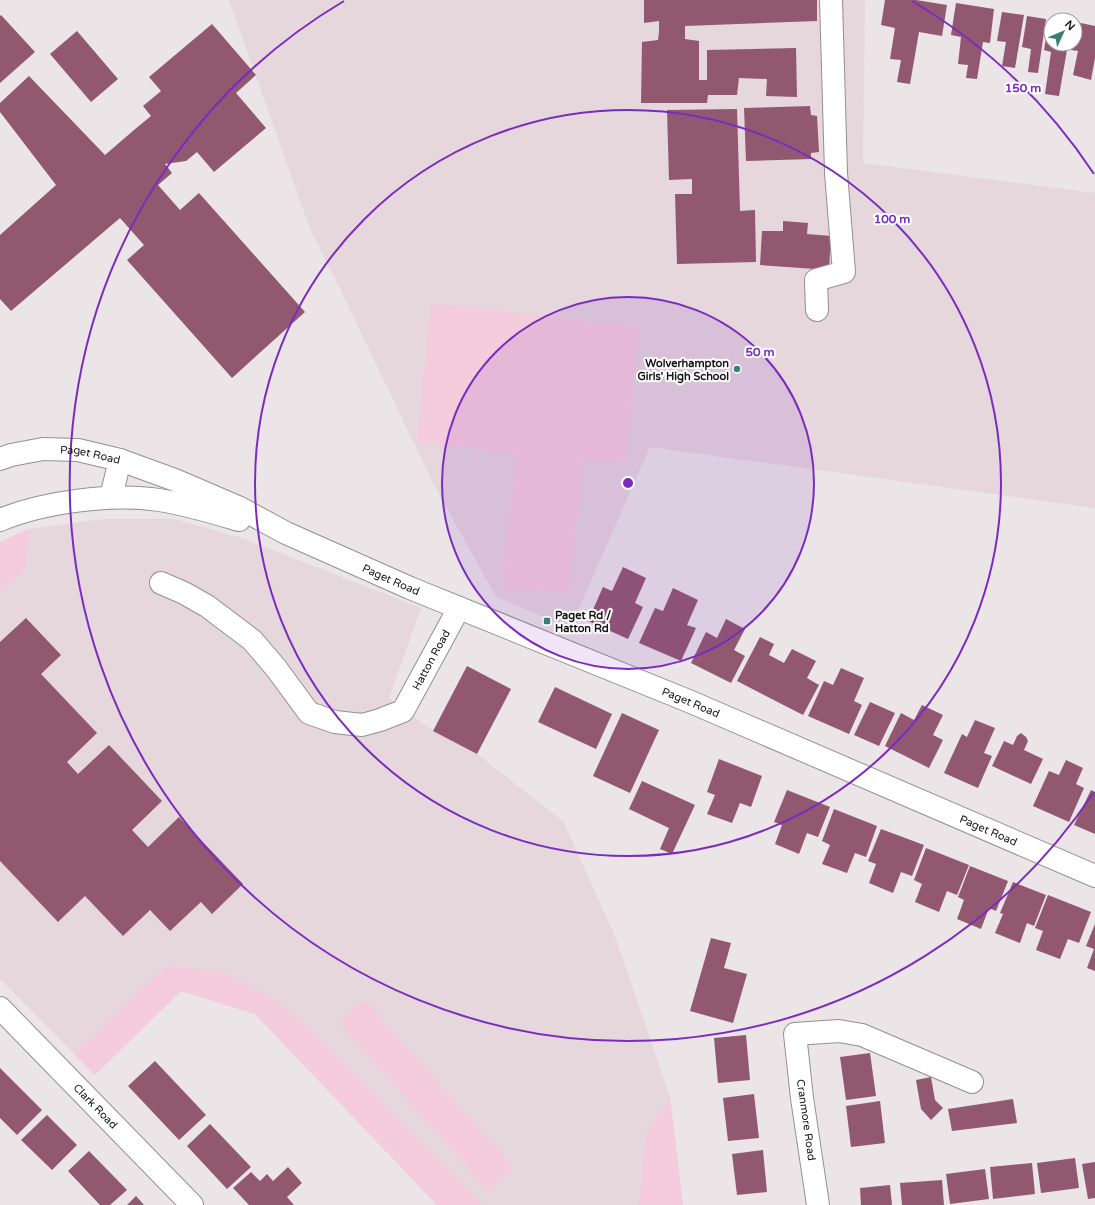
<svg xmlns="http://www.w3.org/2000/svg" width="1095" height="1205" font-family="'Varela Round',sans-serif">
	<style>
		.built { fill: #e5d7dc }
		.green { fill: #f5ccdb }
		.building { fill: #91586f }
		.lines { fill: none; stroke-linecap: round; stroke-linejoin: round }
		.minor-casing { stroke: #948f90; stroke-width: 24 }
		.minor { stroke: #fff; stroke-width: 22 }
		.ring { fill: none; stroke: #7b2cbf; stroke-width: 2 }
		.poi-dot { fill: #387f78; stroke: #fff; stroke-width: 1.5 }
		.labels { text-anchor: middle; dominant-baseline: central; stroke-width: 4; stroke-linejoin: round; paint-order: stroke }
		.poi-label { font-size: 11px; font-weight: bold; fill: #161415; stroke: #fff; text-anchor: end }
		.street-label { font-size: 11px; fill: #161415; stroke: #fff }
		.centre { fill: #7b2cbf; stroke: #fff; stroke-width: 2 }
		.ring-label { font-size: 12px; text-anchor: middle; font-weight: bold; fill: #7b2cbf; stroke: #fff; stroke-width: 4; stroke-linejoin: round; paint-order: stroke }
	</style>
	<rect width="100%" height="100%" fill="#ebe5e7"/>
	<g class="built">
		<path d="M229,0H865L863,163L1095,193V508L650,447L570,628L496,597L435,487L341,291L310,229Z"/>
		<path d="M104,519H174L242,538L421,608L389,698L433,731L477,754L563,821L615,936L670,1097L683,1205H437L255,1014L181,991L95,1075L0,979V542L29,529Z"/>
	</g>
	<g class="green">
		<path d="M431,303L639,327L625,464L583,458L569,593L502,588L516,454L417,442Z"/>
		<path d="M29,529L27,556L23,573L0,591V542Z"/>
		<path d="M166,966L220,971L271,997L314,1032L482,1205H437L255,1014L181,991L95,1075L74,1054Z"/>
		<path d="M364,999L514,1168L488,1191L339,1022Z"/>
		<path d="M670,1097L683,1205H639L646,1134Z"/>
	</g>
	<g class="building">
		<path d="M644,0H817V21L685,26V39L699,41V80H707V50L796,48L797,97L766,96L767,79L739,78L737,95H708L707,103H641L642,42L658,40L659,32V21L644,23Z"/>
		<path d="M885,0H916L947,5L942,36L919,32L910,84L897,82L901,60L890,59L895,28L881,25Z"/>
		<path d="M956,3L994,9L990,43L983,42L977,79L966,78L968,65L958,64L961,37L951,35Z"/>
		<path d="M1002,12L1024,15L1015,68L1002,66L1006,42L997,41Z"/>
		<path d="M1,15L35,52L0,83V16Z"/>
		<path d="M1027,16L1046,19L1038,73L1028,72L1031,49L1022,47Z"/>
		<path d="M1049,19H1051V44H1068L1059,96L1045,94L1051,52L1044,50Z"/>
		<path d="M1076,22L1095,26V58L1091,80L1073,75L1078,51L1071,50L1072,44H1075Z"/>
		<path d="M212,24L256,75L236,93L266,128L214,172L197,152L186,161L165,164L172,173L158,185L180,210L199,193L305,312L232,378L127,260L144,245L120,218L11,311L0,299V235L56,185L0,112V103L29,76L105,155L134,130L151,116L143,106L161,91L149,77Z"/>
		<path d="M77,31L118,79L91,102L50,54Z"/>
		<path d="M810,106L811,115L817,116L819,152L811,153V159L746,161L744,108Z"/>
		<path d="M737,109L740,211L755,210L756,262L677,264L675,194H692V179L669,180L667,110Z"/>
		<path d="M783,221L808,223L807,234L831,236L829,270L760,265L762,231H783Z"/>
		<path d="M623,567L646,578L635,603L643,607L628,639L588,621L603,587L612,591Z"/>
		<path d="M673,588L698,600L687,625L696,628L681,661L639,643L655,608L663,611Z"/>
		<path d="M26,618L61,655L41,674L97,733L67,762L78,774L109,745L162,801L132,830L148,847L179,817L243,884L212,914L201,902L170,931L150,910L123,936L85,896L58,922L0,861V642Z"/>
		<path d="M726,619L745,629L734,650L745,656L731,683L691,663L706,632L717,638Z"/>
		<path d="M760,637L774,644L769,655L784,663L792,649L816,661L807,678L819,685L803,715L737,681Z"/>
		<path d="M467,666L511,689L477,754L433,731Z"/>
		<path d="M841,668L864,678L854,701L862,705L849,734L808,716L824,681L833,685Z"/>
		<path d="M555,687L612,714L596,749L538,722Z"/>
		<path d="M870,702L895,713L879,746L854,735Z"/>
		<path d="M922,705L943,715L933,735L943,740L929,768L885,746L901,713L914,720Z"/>
		<path d="M622,713L659,730L630,793L593,776Z"/>
		<path d="M975,720L995,728L984,753L992,756L978,788L944,773L962,734L967,737Z"/>
		<path d="M1021,733L1026,737L1028,741L1024,750L1043,759L1031,784L992,766L1004,741L1013,745L1017,736Z"/>
		<path d="M719,759L762,776L751,807L740,803L732,823L707,814L715,795L707,792Z"/>
		<path d="M1066,760L1083,768L1076,784L1084,788L1069,822L1033,806L1049,771L1059,775Z"/>
		<path d="M642,781L695,805L672,854L660,849L669,828L629,809Z"/>
		<path d="M787,790L830,807L818,837L807,833L799,854L775,844L782,825L774,822Z"/>
		<path d="M1091,790L1095,792V834L1074,825Z"/>
		<path d="M834,809L877,826L866,857L855,853L847,873L822,864L830,845L822,841Z"/>
		<path d="M881,829L924,845L912,876L901,872L893,893L869,883L876,864L868,861Z"/>
		<path d="M926,848L969,865L957,895L947,891L939,912L915,902L922,884L914,880Z"/>
		<path d="M970,866L1008,881L996,911L989,908L981,929L957,919L964,900L958,897Z"/>
		<path d="M1013,882L1046,895L1034,926L1027,923L1020,943L995,933L1003,914L1000,913Z"/>
		<path d="M1048,895L1091,912L1079,943L1068,939L1060,959L1036,950L1043,931L1035,928Z"/>
		<path d="M1095,924V971L1087,968L1094,949L1086,946Z"/>
		<path d="M711,938L731,943L724,968L747,974L733,1023L690,1011Z"/>
		<path d="M746,1035L750,1080L718,1083L714,1038Z"/>
		<path d="M870,1053L876,1096L846,1100L840,1057Z"/>
		<path d="M155,1061L206,1115L179,1140L128,1086Z"/>
		<path d="M0,1068L42,1110L17,1135L0,1118Z"/>
		<path d="M931,1077L935,1100L943,1108L931,1120L921,1109L916,1080Z"/>
		<path d="M754,1094L759,1138L728,1141L723,1098Z"/>
		<path d="M1013,1099L1017,1123L952,1131L948,1109Z"/>
		<path d="M880,1101L885,1143L851,1147L846,1106Z"/>
		<path d="M47,1115L77,1145L52,1170L21,1140Z"/>
		<path d="M210,1124L251,1167L227,1189L187,1146Z"/>
		<path d="M763,1150L767,1192L737,1195L732,1154Z"/>
		<path d="M89,1151L127,1190L110,1205H100L68,1171Z"/>
		<path d="M1075,1158L1079,1188L1041,1193L1037,1163Z"/>
		<path d="M1095,1162V1198L1088,1199L1082,1164Z"/>
		<path d="M1032,1163L1035,1194L993,1199L990,1167Z"/>
		<path d="M288,1167L302,1183L287,1197L294,1205H249L233,1188L251,1172L260,1181L267,1174L273,1181Z"/>
		<path d="M985,1169L989,1199L950,1204L946,1174Z"/>
		<path d="M942,1180L944,1205H902L900,1183Z"/>
		<path d="M890,1185L892,1205H861L860,1188Z"/>
		<path d="M136,1196L144,1205H127Z"/>
	</g>
	<g class="lines">
		<g class="minor-casing">
			<g id="minor">
				<path d="M817,310L816,280L844,272L836,173L831,0"/>
				<path id="s1" d="M0,459L11,455L43,449L78,450L120,460L175,480L238,507L286,533L410,588L691,702L1095,876"/>
				<path d="M111,497L120,460"/>
				<path d="M0,520C43,502 112,493 159,500C186,504 212,512 239,520"/>
				<path id="s2" d="M161,583L184,593L207,606L252,640L276,668L309,713L335,722L362,725L380,720L403,711L459,608"/>
				<path id="s3" d="M0,1008L192,1205"/>
				<path d="M818,1205L802,1098L795,1034L839,1031L862,1035L972,1082"/>
			</g>
		</g>
		<use href="#minor" class="minor"/>
	</g>
	<circle cx="628" cy="483" r="186" fill="#7b2cbf" fill-opacity=".12"/>
	<g class="ring">
		<circle cx="628" cy="483" r="186"/>
		<circle cx="628" cy="483" r="373"/>
		<path d="M1094 792A559 559 0 1 1 344 1M912 1A559 559 0 0 1 1094 174"/>
	</g>
	<g class="poi-dot">
		<circle cx="737" cy="369" r="4"/>
		<rect x="543" y="617" width="8" height="8" rx="2"/>
	</g>
	<g class="labels">
		<g class="poi-label">
			<text x="729" y="363">Wolverhampton<tspan x="729" dy="13">Girls' High School</tspan></text>
			<text x="555" y="615" text-anchor="start">Paget Rd /<tspan x="555" dy="13">Hatton Rd</tspan></text>
		</g>
		<g class="street-label">
			<text stroke="none"><textPath href="#s1" startOffset="92">Paget Road</textPath></text>
			<text stroke="none"><textPath href="#s1" startOffset="419">Paget Road</textPath></text>
			<text stroke="none"><textPath href="#s2" startOffset="357">Hatton Road</textPath></text>
			<text stroke="none"><textPath href="#s1" startOffset="743">Paget Road</textPath></text>
			<text stroke="none"><textPath href="#s1" startOffset="1067">Paget Road</textPath></text>
			<text stroke="none"><textPath href="#s3" startOffset="137">Clark Road</textPath></text>
			<text transform="translate(806 1120) rotate(82)">Cranmore Road</text>
		</g>
	</g>
	<circle cx="628" cy="483" r="6" class="centre"/>
	<g class="ring-label">
		<text x="1023" y="92">150 m</text>
		<text x="892" y="223">100 m</text>
		<text x="760" y="356">50 m</text>
	</g>
	<g transform="translate(1063 32) rotate(46)"><circle r="19" fill="#ffffff" stroke="#a2a1a1"/>
	<path d="M0-3L7 15L0 10L-7 15Z" fill="#387f78"/>
	<text y="-6" font-size="11" font-weight="bold" text-anchor="middle" fill="#161415">N</text>
	</g>
</svg>
